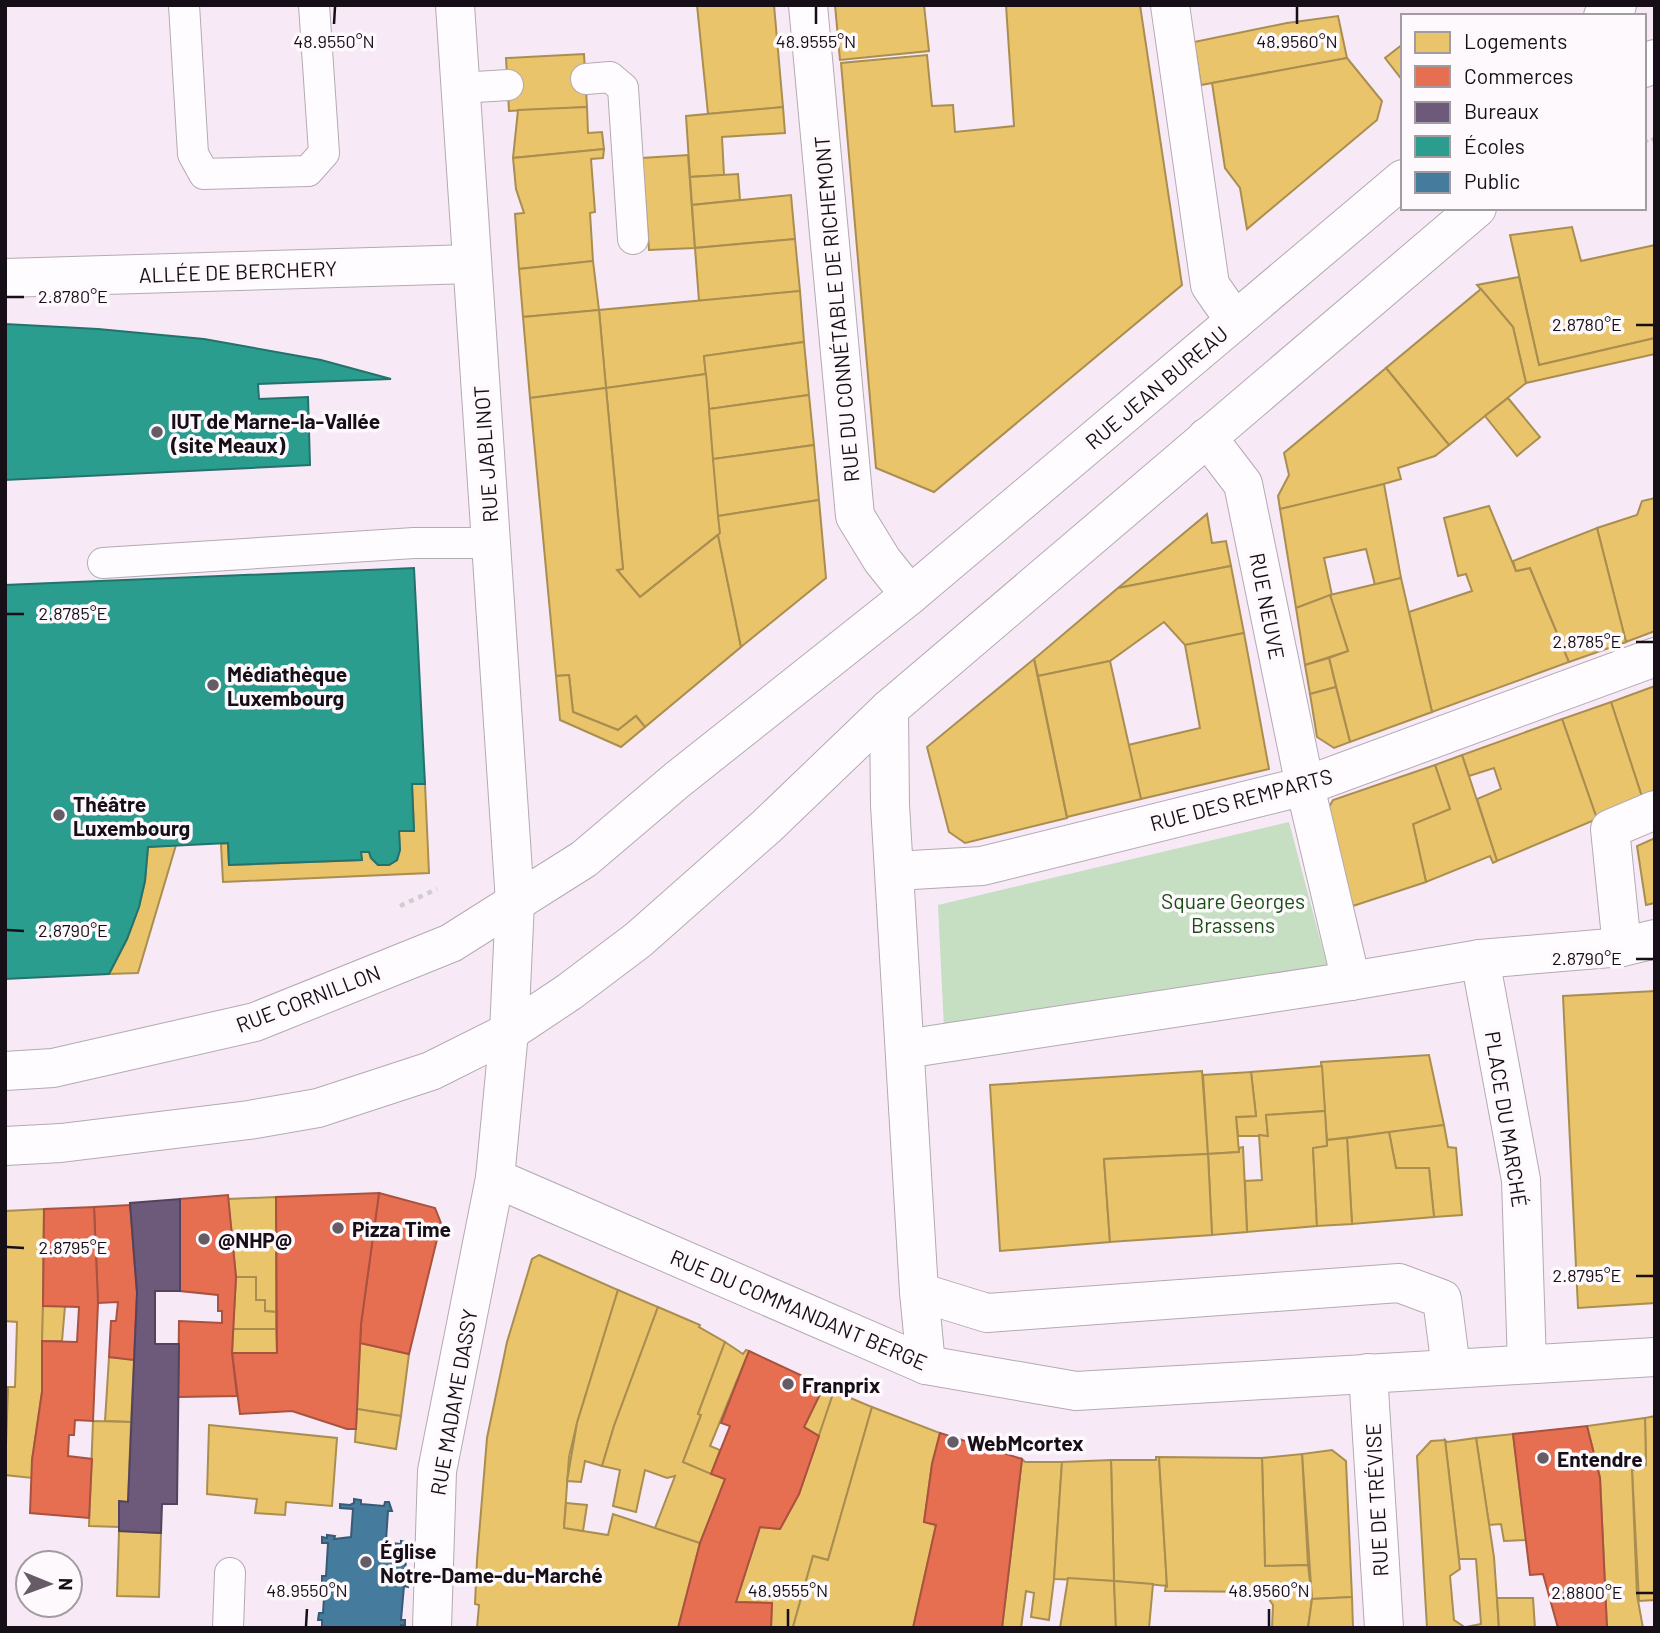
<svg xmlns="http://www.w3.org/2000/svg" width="1660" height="1633" font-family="Barlow,sans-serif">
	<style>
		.green { fill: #c6dec2 }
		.homes { fill: #e9c46a; stroke: #aa8e51; stroke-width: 2 }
		.shops { fill: #e76f51; stroke: #a95240; stroke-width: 2 }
		.offices { fill: #6d597a; stroke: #53435c; stroke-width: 2 }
		.schools { fill: #2a9d8f; stroke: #24726b; stroke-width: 2 }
		.public { fill: #457b9d; stroke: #375b75; stroke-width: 2 }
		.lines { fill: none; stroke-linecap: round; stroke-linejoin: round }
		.lane-casing { stroke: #b3aab3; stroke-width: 32 }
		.street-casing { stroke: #b3aab3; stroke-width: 40 }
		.secondary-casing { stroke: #b3aab3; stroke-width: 40 }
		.path { stroke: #d0cdd0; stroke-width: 4.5; stroke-dasharray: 5 5; stroke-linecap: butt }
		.lane { stroke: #fefcfe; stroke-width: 30 }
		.street { stroke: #fefcfe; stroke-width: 38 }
		.secondary { stroke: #fefcfe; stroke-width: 38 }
		.ticks { fill: none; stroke: #170f17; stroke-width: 2.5 }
		.poi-dot { fill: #655c65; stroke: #fef9fd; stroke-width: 2.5 }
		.labels { text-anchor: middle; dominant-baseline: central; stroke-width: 7; stroke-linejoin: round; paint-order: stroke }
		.street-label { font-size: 21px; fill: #170f17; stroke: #fef9fd }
		.poi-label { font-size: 21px; font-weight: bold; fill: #170f17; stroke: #fef9fd; text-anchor: start }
		.park-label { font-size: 21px; fill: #164f12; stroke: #fef9fd }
		.ticks-label { font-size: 18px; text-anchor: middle; fill: #170f17; stroke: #fef9fd; stroke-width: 7; stroke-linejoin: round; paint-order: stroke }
	</style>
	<rect width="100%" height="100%" fill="#f7eaf6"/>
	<path class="green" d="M1289,822L1329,973L944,1029L938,905Z"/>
	<g class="homes">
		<path d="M697,5H774L783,107L708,114Z"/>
		<path d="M835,5H924L929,51L840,60Z"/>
		<path d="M1006,5H1140L1182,285L934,492L876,468L841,63L927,55L932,106L953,105L955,132L1014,126Z"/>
		<path d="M1338,16L1347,58L1201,85L1194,42L1287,23Z"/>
		<path d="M1403,44V81L1385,58Z"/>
		<path d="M584,54L587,107L509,111L506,58Z"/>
		<path d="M1347,58L1382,101L1377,120L1247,229L1240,188L1225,168L1212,83Z"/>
		<path d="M587,107L588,133L602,132L604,149L513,158L518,110Z"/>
		<path d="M783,107L785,133L722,137L724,175L690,177L686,116Z"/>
		<path d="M604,149L603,158L591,159L595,212L590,213L593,261L519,269L515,214L524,213L516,189L513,158Z"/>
		<path d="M688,155L695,248L649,250L642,158Z"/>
		<path d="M738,174L740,200L692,205L690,177Z"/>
		<path d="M791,195L795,239L695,248L692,205Z"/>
		<path d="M1572,227L1581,261L1655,245V338L1539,365L1510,235Z"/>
		<path d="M795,239L800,291L699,301L695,248Z"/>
		<path d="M593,261L599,310L523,317L519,269Z"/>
		<path d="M1519,277L1539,365L1655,338V354L1526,383L1513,327L1477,285Z"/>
		<path d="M1481,289L1513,327L1526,383L1449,445L1386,368Z"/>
		<path d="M800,291L804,342L704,356L706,374L606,388L599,310Z"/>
		<path d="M599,310L606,388L530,398L523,317Z"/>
		<path d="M804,342L809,395L709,409L704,356Z"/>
		<path d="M1386,368L1449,445L1435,456L1398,468L1401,479L1345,495L1280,509L1278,496L1289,475L1284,453Z"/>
		<path d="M706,374L720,533L640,597L617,570L623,569L606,388Z"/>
		<path d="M606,388L623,569L617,570L640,597L718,535L741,647L645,727L636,716L618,730L573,712L569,675L556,676L530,398Z"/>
		<path d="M809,395L814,445L713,459L709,409Z"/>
		<path d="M1508,398L1540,437L1517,456L1485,416Z"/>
		<path d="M814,445L819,500L718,516L713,459Z"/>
		<path d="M1384,484L1401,578L1375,585L1366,549L1324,558L1332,595L1296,608L1280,509Z"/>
		<path d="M1655,498V631L1626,642L1597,528L1637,515L1642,501Z"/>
		<path d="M819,500L826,578L741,647L718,535L720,533L718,516Z"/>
		<path d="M1489,506L1516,571L1530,568L1569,662L1432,712L1409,612L1472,591L1466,574L1458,576L1444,518Z"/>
		<path d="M1207,514L1212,543L1226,541L1231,566L1118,588Z"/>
		<path d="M1597,528L1626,642L1569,662L1530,568L1516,571L1513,561Z"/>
		<path d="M1231,566L1244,633L1185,645L1164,622L1110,661L1038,676L1034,659L1118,588Z"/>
		<path d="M1401,578L1432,712L1350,742L1329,658L1348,651L1330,595Z"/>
		<path d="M1330,595L1348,651L1305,665L1296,608Z"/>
		<path d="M1244,633L1269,769L1141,799L1128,745L1200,728L1185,645Z"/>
		<path d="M1329,658L1336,687L1310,694L1305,665Z"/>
		<path d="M1034,659L1067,818L965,843L949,832L927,747Z"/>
		<path d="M1110,661L1141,799L1067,817L1038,676Z"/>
		<path d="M569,675L573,712L618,730L636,716L645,727L621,747L560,720L556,676Z"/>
		<path d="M1655,686V796L1643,800L1611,702Z"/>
		<path d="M1336,687L1350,742L1334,748L1317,737L1310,694Z"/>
		<path d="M1611,702L1643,800L1597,819L1562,719Z"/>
		<path d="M1562,719L1597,819L1497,861L1477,799L1501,789L1494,768L1469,776L1462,755Z"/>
		<path d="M1462,755L1497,861L1493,863L1490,856L1426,882L1413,824L1450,809L1435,765Z"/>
		<path d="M1435,765L1450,809L1413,824L1426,882L1353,906L1325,814L1333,800Z"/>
		<path d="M412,784H425L429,873L223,882L221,844L228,843L229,865L362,860L361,852H369L371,858L378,865H389L397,860L400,850L399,831H414Z"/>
		<path d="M1655,838V903L1646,905L1637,846Z"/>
		<path d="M176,845L138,973L109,974L127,939L139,907L145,881L148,847Z"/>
		<path d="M1655,991V1303L1578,1308L1563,996Z"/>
		<path d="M1429,1055L1444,1125L1327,1140L1321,1062Z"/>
		<path d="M1322,1066L1325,1111L1266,1115L1268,1136H1238L1236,1117L1256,1116L1251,1072Z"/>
		<path d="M1202,1071L1208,1154L1104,1159L1110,1242L1000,1251L990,1085Z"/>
		<path d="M1251,1072L1256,1116L1236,1117L1239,1152L1208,1154L1203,1075Z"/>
		<path d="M1325,1111L1327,1146L1313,1148L1317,1226L1247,1232L1245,1181L1262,1180L1259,1135L1268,1136L1266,1115Z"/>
		<path d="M1444,1125L1448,1147L1456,1148L1462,1215L1434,1217L1429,1168H1396L1389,1132Z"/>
		<path d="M1389,1132L1396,1168H1429L1434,1217L1352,1224L1347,1138Z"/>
		<path d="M1347,1138L1352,1224L1317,1226L1313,1148L1327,1146V1140Z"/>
		<path d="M1243,1147L1247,1232L1212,1235L1208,1154L1239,1152V1148Z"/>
		<path d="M1208,1154L1212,1235L1110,1242L1104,1159Z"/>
		<path d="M276,1197V1312L265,1311V1300H256V1277H236L228,1199Z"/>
		<path d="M44,1209L42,1392L32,1460V1478L5,1475L8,1387H15L17,1322L5,1321V1211Z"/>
		<path d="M539,1255L618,1290L577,1423L569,1457L564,1528L608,1535L613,1514L700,1543L678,1628H477L479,1605L475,1604L477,1560L487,1438L507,1342L532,1259Z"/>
		<path d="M236,1277H256V1300H265V1311L276,1312V1329H233Z"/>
		<path d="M618,1290L658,1307L614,1426L602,1466L585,1461L581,1482L567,1481L577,1423Z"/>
		<path d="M43,1306H65L62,1341H42Z"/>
		<path d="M658,1307L700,1325L699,1327L725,1342L698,1414L701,1415L683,1462L725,1479L700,1543L655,1528L675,1476L667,1478L645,1470L636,1512L613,1506L620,1470L602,1466L614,1426Z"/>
		<path d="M233,1329H276L277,1353H232Z"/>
		<path d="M725,1342L743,1354L746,1350L749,1351L710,1446L720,1450L711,1474L683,1462L701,1415L698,1414Z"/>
		<path d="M360,1343L409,1354L401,1416L357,1409Z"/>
		<path d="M109,1357L134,1360L131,1422L105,1421Z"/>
		<path d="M824,1386L834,1391L819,1436L804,1427Z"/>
		<path d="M834,1391L872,1407L828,1560L813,1556L793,1627L795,1628H771L772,1603L736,1602L760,1527L780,1529L799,1494Z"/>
		<path d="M872,1407L940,1433L932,1464L924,1522L936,1525L913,1628L793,1627L813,1556L828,1560Z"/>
		<path d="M357,1409L401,1416L396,1449L355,1442Z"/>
		<path d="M1655,1416V1600L1639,1601L1632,1470L1646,1465L1645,1418Z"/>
		<path d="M1645,1418L1646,1465L1632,1470L1637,1595L1643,1628H1607L1600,1478L1587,1426Z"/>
		<path d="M93,1421L131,1422L128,1502L119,1501V1527L89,1526Z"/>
		<path d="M209,1425L337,1438L332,1506L286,1502L285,1515L255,1513L257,1499L207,1494Z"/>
		<path d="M1513,1434L1526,1540L1504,1541L1501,1524L1489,1525L1476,1438Z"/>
		<path d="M1476,1438L1494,1557L1499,1628L1466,1627L1481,1624L1476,1559H1459L1445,1440L1447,1442Z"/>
		<path d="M1445,1440L1460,1569L1450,1576L1454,1620L1466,1628H1427L1417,1456L1431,1441Z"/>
		<path d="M1332,1450L1346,1461L1352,1597L1312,1599L1302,1454Z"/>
		<path d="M1302,1454L1308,1565L1265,1566L1262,1458Z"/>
		<path d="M1156,1457H1159L1167,1586L1114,1581L1111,1460H1156Z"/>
		<path d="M1159,1457L1262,1458L1265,1566L1308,1565L1312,1599L1308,1628H1272L1273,1605L1264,1592L1165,1591L1166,1585L1167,1586Z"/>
		<path d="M1022,1459L1025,1462H1062L1054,1579L1049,1620L1031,1617L1034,1593L1026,1591L1021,1628H1002Z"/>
		<path d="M1111,1460L1114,1581L1054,1579L1062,1462Z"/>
		<path d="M566,1503L587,1505L583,1531L564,1528Z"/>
		<path d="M119,1531L161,1533L159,1597L117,1596Z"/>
		<path d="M1068,1578L1114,1581L1116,1628H1060Z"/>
		<path d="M1114,1581L1153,1584L1149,1628H1116Z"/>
		<path d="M1352,1597L1353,1628H1308L1312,1599Z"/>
		<path d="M1497,1598H1533L1535,1628H1499Z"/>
	</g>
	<g class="shops">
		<path d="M379,1193L435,1208L441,1223L409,1354L360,1343L361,1324Z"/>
		<path d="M379,1193L361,1324L356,1429H347L292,1411L240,1414L232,1353H277L276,1197Z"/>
		<path d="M228,1195L236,1277L232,1353L237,1396L178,1397L179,1321L222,1323V1311H218V1295L180,1291V1199Z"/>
		<path d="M130,1205L137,1293L134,1360L109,1357L111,1321H116L118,1302L98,1303L94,1207Z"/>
		<path d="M94,1207L98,1303L93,1421L75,1420L74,1435H69L68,1456L92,1459L89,1518L30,1513L32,1460L42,1392V1341L77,1342L79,1307L43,1306L44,1209Z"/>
		<path d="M749,1351L824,1386L804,1427L819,1436L799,1494L780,1529L760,1527L736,1602L772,1603L771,1628H678L700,1543L725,1479L711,1474L730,1426L721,1423Z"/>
		<path d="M1587,1426L1600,1478L1607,1628H1558L1543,1574L1530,1575L1513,1434Z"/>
		<path d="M940,1433L1022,1459L1002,1628H913L936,1525L924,1522L932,1464Z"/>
	</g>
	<path class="offices" d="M180,1199V1291H155V1344H179L177,1504H162L161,1533L119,1531V1501L128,1502L137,1293L130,1203Z"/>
	<g class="schools">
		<path d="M5,324L98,329L204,339L321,360L391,379L258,384L259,399L308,397L310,465L5,480Z"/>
		<path d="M414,568L425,784H412L414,831H399L400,850L397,860L389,865H378L371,858L369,852H361L362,860L229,865L228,843L148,847L145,881L139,907L127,939L109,974L5,979V585Z"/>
	</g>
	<path class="public" d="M354,1499L361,1500V1504L384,1506L385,1502H389L392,1511H388L386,1540H391V1543L401,1544V1541L411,1543V1549H407L404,1582H408V1587L404,1586L401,1620H405V1626L401,1625V1628H322V1620H318L319,1613H323L325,1582H322V1576H326L328,1543H322V1537L327,1538V1535L335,1536L334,1539L351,1537L353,1509L340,1508V1504L350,1505L354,1503Z"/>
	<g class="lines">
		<g class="lane-casing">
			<g id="lane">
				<path d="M184,5L193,154L204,174L308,171L324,153L314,5"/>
				<path d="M586,79L610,77L623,88L633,239"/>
				<path d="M460,88L508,85"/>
				<path d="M103,563L414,543H491"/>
				<path d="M228,1628L230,1573"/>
			</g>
		</g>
		<g class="street-casing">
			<g id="street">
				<path d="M455,5L515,902"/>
				<path d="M808,5L855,516L882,560L910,595"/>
				<path d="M1170,5L1210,285L1235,321"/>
				<path d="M5,278L472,264"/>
				<path d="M1207,437L1243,484L1305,786L1351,981"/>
				<path d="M889,709L890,805L919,1292L926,1365"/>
				<path d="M895,871L982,866L1305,786L1655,657"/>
				<path d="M1622,947L1610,829L1655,810"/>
				<path d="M905,1049L1351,981L1480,959"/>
				<path d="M919,1292L987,1313L1399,1283L1442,1299L1451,1368"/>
				<path d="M1527,1364L1521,1180L1480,959L1622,947L1655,939"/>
			</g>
		</g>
		<g class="secondary-casing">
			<g id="secondary">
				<path d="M1603,16L1617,5"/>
				<path d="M1644,68L1655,59"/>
				<path d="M5,1071L53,1068L255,1022L451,943L584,859L677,780L910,595L1403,179"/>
				<path d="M5,1146L61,1143L249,1120L318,1108L431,1071L509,1032L569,992L638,940L767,826L889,709L1477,208"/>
				<path d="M495,1178L926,1365L1076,1391L1655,1357"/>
				<path d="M1368,1373L1384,1628"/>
				<path d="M432,1628L437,1471L495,1178L509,1032L515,902"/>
			</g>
		</g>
		<g class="path">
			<path d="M1644,139L1648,143L1655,138"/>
			<path d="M400,906L437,889"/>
		</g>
		<use href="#lane" class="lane"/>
		<use href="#street" class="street"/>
		<use href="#secondary" class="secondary"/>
	</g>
	<path class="ticks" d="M334,24L335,7M816,24V7M1297,24V7M7,297H24M1636,325H1653M7,614H24M1636,642H1653M7,930L24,931M1636,959H1653M7,1247L24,1248M1636,1276H1653M1636,1593H1653M306,1626L307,1609M788,1626V1609M1269,1626V1609"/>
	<g class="poi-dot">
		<circle cx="157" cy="432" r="7"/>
		<circle cx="213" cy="685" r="7"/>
		<circle cx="59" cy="815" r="7"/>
		<circle cx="338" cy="1228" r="7"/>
		<circle cx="204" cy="1239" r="7"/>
		<circle cx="788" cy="1384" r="7"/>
		<circle cx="953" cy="1442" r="7"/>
		<circle cx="1543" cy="1458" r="7"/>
		<circle cx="366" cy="1562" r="7"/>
	</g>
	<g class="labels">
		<g class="street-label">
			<text transform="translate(238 271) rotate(-2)">ALLÉE DE BERCHERY</text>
			<text transform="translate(836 309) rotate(-95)">RUE DU CONNÉTABLE DE RICHEMONT</text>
			<text transform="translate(1156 387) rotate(-40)">RUE JEAN BUREAU</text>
			<text transform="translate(485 454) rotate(-94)">RUE JABLINOT</text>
			<text transform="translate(1268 606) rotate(79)">RUE NEUVE</text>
			<text transform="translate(1241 799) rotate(-15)">RUE DES REMPARTS</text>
			<text transform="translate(308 998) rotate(-21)">RUE CORNILLON</text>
			<text transform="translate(1507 1119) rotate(81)">PLACE DU MARCHÉ</text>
			<text transform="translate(799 1309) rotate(23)">RUE DU COMMANDANT BERGE</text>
			<text transform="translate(453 1402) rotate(-80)">RUE MADAME DASSY</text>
			<text transform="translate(1376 1500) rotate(-93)">RUE DE TRÉVISE</text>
		</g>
		<g class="poi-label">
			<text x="171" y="420">IUT de Marne-la-Vallée<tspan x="171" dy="24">(site Meaux)</tspan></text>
			<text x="227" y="673">Médiathèque<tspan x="227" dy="24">Luxembourg</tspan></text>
			<text x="73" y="803">Théâtre<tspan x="73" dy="24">Luxembourg</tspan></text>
			<text x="352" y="1228">Pizza Time</text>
			<text x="218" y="1239">@NHP@</text>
			<text x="802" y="1384">Franprix</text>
			<text x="967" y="1442">WebMcortex</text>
			<text x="1557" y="1458">Entendre</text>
			<text x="380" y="1550">Église<tspan x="380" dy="24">Notre-Dame-du-Marché</tspan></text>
		</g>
		<g class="park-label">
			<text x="1233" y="900">Square Georges<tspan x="1233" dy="24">Brassens</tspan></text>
		</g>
	</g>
	<g class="ticks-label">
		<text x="334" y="48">48.9550°N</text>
		<text x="816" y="48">48.9555°N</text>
		<text x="1297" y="48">48.9560°N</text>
		<text x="73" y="303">2.8780°E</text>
		<text x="1587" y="331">2.8780°E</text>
		<text x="73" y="620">2.8785°E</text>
		<text x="1587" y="648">2.8785°E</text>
		<text x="73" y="937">2.8790°E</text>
		<text x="1587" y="965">2.8790°E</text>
		<text x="73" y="1254">2.8795°E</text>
		<text x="1587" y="1282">2.8795°E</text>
		<text x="307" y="1597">48.9550°N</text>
		<text x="788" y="1597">48.9555°N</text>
		<text x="1269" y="1597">48.9560°N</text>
		<text x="1587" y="1599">2.8800°E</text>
	</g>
	<rect width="1660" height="1633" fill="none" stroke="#170f17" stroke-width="14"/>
	<rect x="1401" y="14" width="245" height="196" fill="#fef9fd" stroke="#a29ba1" stroke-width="2"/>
	<rect x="1415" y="32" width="35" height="21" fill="#e9c46a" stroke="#a29ba1" stroke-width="2"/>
	<text x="1464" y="49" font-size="21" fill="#170f17">Logements</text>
	<rect x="1415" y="66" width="35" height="21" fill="#e76f51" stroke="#a29ba1" stroke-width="2"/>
	<text x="1464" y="84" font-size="21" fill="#170f17">Commerces</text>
	<rect x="1415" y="102" width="35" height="21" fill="#6d597a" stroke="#a29ba1" stroke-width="2"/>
	<text x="1464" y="119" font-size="21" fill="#170f17">Bureaux</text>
	<rect x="1415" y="136" width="35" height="21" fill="#2a9d8f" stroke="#a29ba1" stroke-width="2"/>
	<text x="1464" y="154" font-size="21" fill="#170f17">Écoles</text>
	<rect x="1415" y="172" width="35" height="21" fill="#457b9d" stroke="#a29ba1" stroke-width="2"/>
	<text x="1464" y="189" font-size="21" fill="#170f17">Public</text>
	<g transform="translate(49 1584) rotate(91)"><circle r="33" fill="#fef9fd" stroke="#a29ba1" stroke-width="2"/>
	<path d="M0-5L12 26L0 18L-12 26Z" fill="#655c65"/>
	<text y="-10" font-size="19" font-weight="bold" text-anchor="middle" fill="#170f17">N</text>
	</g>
</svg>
